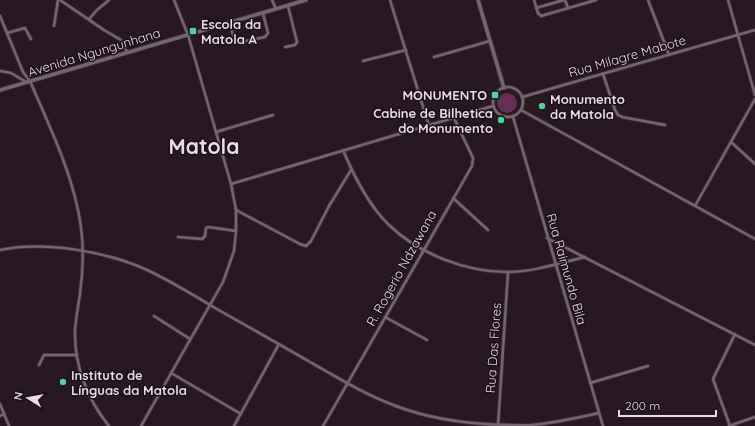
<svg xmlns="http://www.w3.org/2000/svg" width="755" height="426" font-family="Quicksand,sans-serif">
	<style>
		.green { fill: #643052 }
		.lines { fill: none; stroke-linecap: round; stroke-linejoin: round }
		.minor-casing { stroke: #3f343a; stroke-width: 4 }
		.tertiary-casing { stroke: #3f343a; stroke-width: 5 }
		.minor { stroke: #76646e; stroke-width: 2.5 }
		.tertiary { stroke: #76646e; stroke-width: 3.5 }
		.poi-dot { fill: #4ad49c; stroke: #1d0f17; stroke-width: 1.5 }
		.labels { text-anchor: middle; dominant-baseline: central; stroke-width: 3; stroke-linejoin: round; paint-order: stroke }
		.poi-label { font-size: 13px; font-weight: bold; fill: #e8dde3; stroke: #1d0f17; text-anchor: start }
		.street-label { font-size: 13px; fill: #e8dde3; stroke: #1d0f17 }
		.town-label { font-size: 21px; font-weight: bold; fill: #e8dde3; stroke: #1d0f17 }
	</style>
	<rect width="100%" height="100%" fill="#271821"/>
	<circle class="green" cx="507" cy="103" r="10"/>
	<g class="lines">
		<g class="minor-casing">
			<g id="minor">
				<path d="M60,0L104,30L121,40L127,52"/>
				<path d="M272,0L276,9"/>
				<path d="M390,0L429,126"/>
				<path d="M534,0L538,13L541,16L596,0"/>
				<path d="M565,0L568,8"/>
				<path d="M648,0L669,55"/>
				<path d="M728,0L755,95"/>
				<path d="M536,8L564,0"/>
				<path d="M0,16L23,72L30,81C50,128 74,176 81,227C84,250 83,272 80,294C78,306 76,318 75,330C74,365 87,399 109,426"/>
				<path d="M89,19L97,10L109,0"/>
				<path d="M230,23C232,31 232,39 241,42L265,37L268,33L263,13"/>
				<path d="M54,26L58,0"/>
				<path d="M7,33L25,28L31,39"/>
				<path d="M285,47L295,45L297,42L288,6"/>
				<path d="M434,57L490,41"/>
				<path d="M363,61L406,50"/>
				<path d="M0,71L11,73L26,82"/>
				<path d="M603,74L615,110L618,115L622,117L665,125"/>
				<circle cx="508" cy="102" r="15"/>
				<path d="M522,97L755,30"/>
				<path d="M521,110L755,239"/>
				<path d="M513,117L603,426"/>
				<path d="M216,132L273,115"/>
				<path d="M731,142L755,164"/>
				<path d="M343,150C354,176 368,205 389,225C419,254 466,272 507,272C533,272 560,263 585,257"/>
				<path d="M231,184L493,106"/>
				<path d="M453,198L488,230"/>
				<path d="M695,206L755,99"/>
				<path d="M236,210L300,244L306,246L311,241L329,206L351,170"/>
				<path d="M178,237L202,239L205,236L206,228L208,227L236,231"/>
				<path d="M547,238L755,345"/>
				<path d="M0,250C44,241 104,251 145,269C169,280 192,294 215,308C247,326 279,344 310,362C338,378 366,395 396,406C438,422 487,426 532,425C555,423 577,418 599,413"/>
				<path d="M154,316L190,339"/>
				<path d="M385,317L427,340"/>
				<path d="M39,365L44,355H77"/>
				<path d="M171,373L241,414"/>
				<path d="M590,383L648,366"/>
				<path d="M0,404L9,426"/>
				<path d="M0,416L4,414"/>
				<path d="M141,426L223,282L234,251L236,231V210L231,184L188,35L174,0"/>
				<path d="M234,426L279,344"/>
				<path d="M323,426L472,166L473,158L454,118"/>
				<path d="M498,426L508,272"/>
				<path d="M729,426L755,417"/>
				<path d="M730,426L713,379L735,334"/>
			</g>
		</g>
		<g class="tertiary-casing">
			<g id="tertiary">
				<path d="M478,0L504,88"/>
				<path d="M0,90L306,0"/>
			</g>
		</g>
		<use href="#minor" class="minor"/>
		<use href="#tertiary" class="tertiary"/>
	</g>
	<g class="poi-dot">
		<rect x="189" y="27" width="8" height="8" rx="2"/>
		<rect x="491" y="91" width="8" height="8" rx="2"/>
		<circle cx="542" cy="106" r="4"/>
		<circle cx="501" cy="120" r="4"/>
		<circle cx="63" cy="382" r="4"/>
	</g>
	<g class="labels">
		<g class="poi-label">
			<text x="201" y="24">Escola da<tspan x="201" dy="15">Matola A</tspan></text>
			<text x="487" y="95" text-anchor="end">MONUMENTO</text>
			<text x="550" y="99">Monumento<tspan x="550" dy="15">da Matola</tspan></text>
			<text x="493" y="113" text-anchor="end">Cabine de Bilhetica<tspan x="493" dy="15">do Monumento</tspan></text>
			<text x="71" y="375">Instituto de<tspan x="71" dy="15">Línguas da Matola</tspan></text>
		</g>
		<g class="street-label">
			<text transform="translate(94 52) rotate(-17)">Avenida Ngungunhana</text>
			<text transform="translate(627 56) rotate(-16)">Rua Milagre Mabote</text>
			<text transform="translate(401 268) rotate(-61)">R. Rogerio Ndzawana</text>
			<text transform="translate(567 269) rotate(74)">Rua Raimundo Bila</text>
			<text transform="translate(493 348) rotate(-86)">Rua Das Flores</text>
		</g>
		<g class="town-label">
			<text x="204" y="146">Matola</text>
		</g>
	</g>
	<g transform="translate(28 398) rotate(281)" stroke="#1d0f17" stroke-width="3" paint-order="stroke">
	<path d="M0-3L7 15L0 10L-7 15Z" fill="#e8dde3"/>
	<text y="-6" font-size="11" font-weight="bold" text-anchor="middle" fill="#e8dde3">N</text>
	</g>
	<path d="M619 410v6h97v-6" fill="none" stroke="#e8dde3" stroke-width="2"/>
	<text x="625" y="410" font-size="12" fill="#e8dde3" stroke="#1d0f17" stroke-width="3" paint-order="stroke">200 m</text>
</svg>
